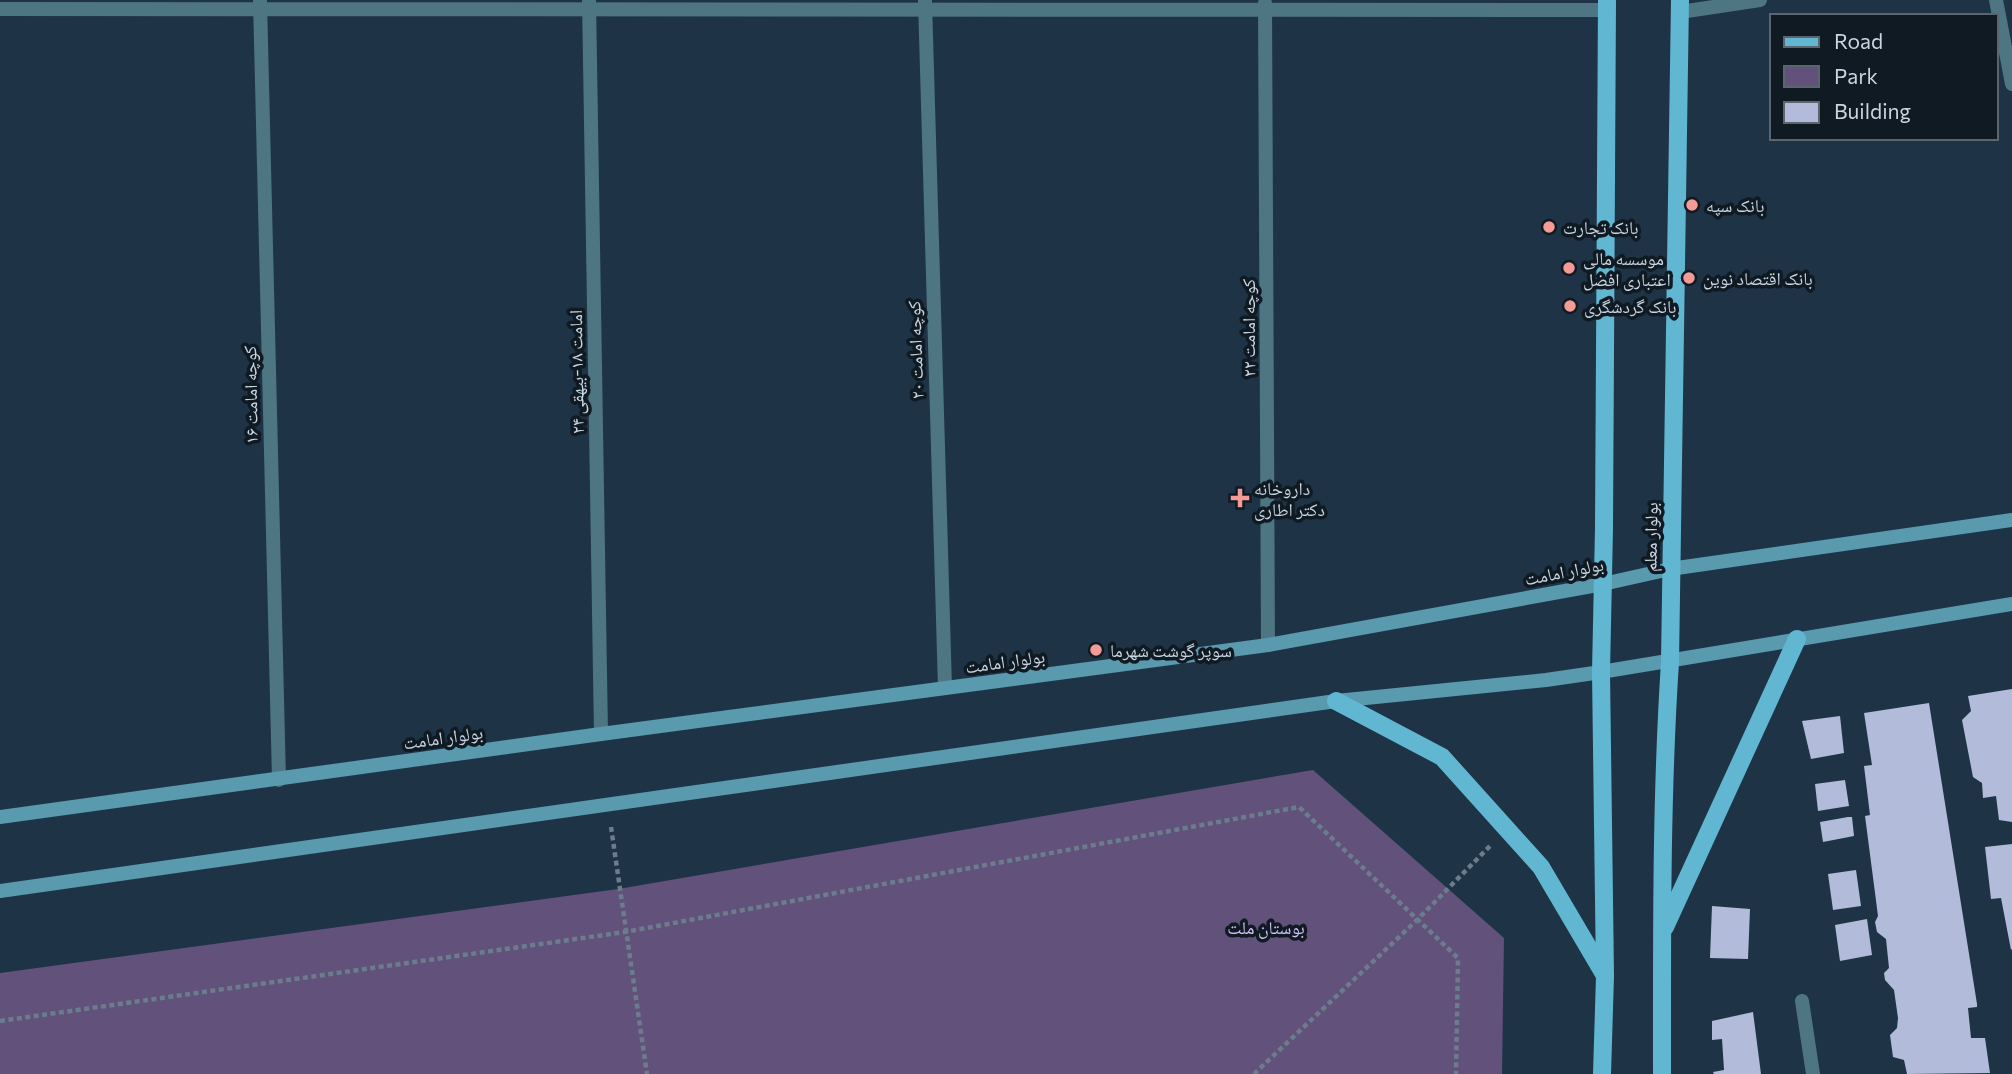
<svg xmlns="http://www.w3.org/2000/svg" width="2012" height="1074" font-family="Commissioner,'Noto Naskh Arabic',sans-serif">
	<style>
		.green { fill: #61517b }
		.building { fill: #b3bbda }
		.lines { fill: none; stroke-linecap: round; stroke-linejoin: round }
		.path { stroke: #6b7d8d; stroke-width: 4.5; stroke-dasharray: 5 3.5; stroke-linecap: butt }
		.street { stroke: #4d7582; stroke-width: 14 }
		.secondary { stroke: #599aaf; stroke-width: 14 }
		.primary { stroke: #61b7d2; stroke-width: 18 }
		.poi-dot { fill: #f59b97; stroke: #101a23; stroke-width: 2.5 }
		.labels { text-anchor: middle; dominant-baseline: central; stroke-width: 7; stroke-linejoin: round; paint-order: stroke }
		.poi-label { font-size: 18px; fill: #c8d5e2; stroke: #101a23; text-anchor: start }
		.street-label { font-size: 18px; fill: #c8d5e2; stroke: #101a23 }
		.park-label { font-size: 18px; fill: #d4bef8; stroke: #101a23 }
	</style>
	<rect width="100%" height="100%" fill="#1e3346"/>
	<path class="green" d="M1313,770L1504,938L1502,1074H0V973L618,889Z"/>
	<g class="building">
		<path d="M2012,689V822L1999,820L1996,796L1983,798L1982,783L1973,777L1962,720L1971,711L1968,696Z"/>
		<path d="M1929,703L1977,1004V1007L1968,1008L1971,1038H1985L1990,1073L1907,1074L1904,1060L1893,1057L1890,1035L1897,1028L1898,1018L1894,990L1885,980L1884,973L1889,968L1886,939L1877,932L1875,922L1878,916L1865,816L1870,815L1864,766L1872,765L1864,713Z"/>
		<path d="M1840,716L1844,753L1811,759L1802,721Z"/>
		<path d="M1845,780L1849,806L1818,811L1815,784Z"/>
		<path d="M1848,817H1852L1854,836L1823,842L1820,822Z"/>
		<path d="M2012,844V949L2011,950L2001,898L1991,899L1985,847Z"/>
		<path d="M1856,870L1861,906L1833,910L1828,874Z"/>
		<path d="M1712,906L1750,909L1748,959L1710,958Z"/>
		<path d="M1867,919L1872,955L1840,961L1835,925Z"/>
		<path d="M1753,1012L1761,1074H1714L1713,1072L1724,1070L1722,1039L1712,1040V1021Z"/>
	</g>
	<g class="lines">
		<g class="path">
			<path d="M611,827L647,1074"/>
			<path d="M0,1021L625,932L1299,807L1458,958L1456,1074"/>
			<path d="M1254,1074L1417,920L1490,846"/>
		</g>
		<g class="street">
			<path d="M589,0L601,734"/>
			<path d="M1996,0L2012,84"/>
			<path d="M260,1L279,780"/>
			<path d="M925,1L945,688"/>
			<path d="M1265,3L1268,645"/>
			<path d="M0,9L1607,10"/>
			<path d="M1680,12L1760,0"/>
			<path d="M1802,1001L1813,1074"/>
		</g>
		<g class="secondary">
			<path d="M0,817L601,734L1268,645L1603,584L1670,569L2012,520"/>
			<path d="M0,891L1336,701L1546,680L1601,672L2012,604"/>
		</g>
		<g class="primary">
			<path d="M1336,701L1442,757L1541,867L1604,974"/>
			<path d="M1665,927L1797,639"/>
			<path d="M1602,1074L1605,976L1601,672L1604,528L1607,0"/>
			<path d="M1662,1074C1662,937 1661,799 1670,662L1680,0"/>
		</g>
	</g>
	<g class="poi-dot">
		<circle cx="1692" cy="205" r="7"/>
		<circle cx="1549" cy="227" r="7"/>
		<circle cx="1569" cy="268" r="7"/>
		<circle cx="1689" cy="278" r="7"/>
		<circle cx="1570" cy="306" r="7"/>
		<path d="M1236.5 487.5h7v7h7v7h-7v7h-7v-7h-7v-7h7z"/>
		<circle cx="1096" cy="650" r="7"/>
	</g>
	<g class="labels">
		<g class="poi-label">
			<text x="1706" y="205">بانک سپه</text>
			<text x="1563" y="227">بانک تجارت</text>
			<text x="1583" y="258">موسسه مالی<tspan x="1583" dy="21">اعتباری افضل</tspan></text>
			<text x="1703" y="278">بانک اقتصاد نوین</text>
			<text x="1584" y="306">بانک گردشگری</text>
			<text x="1254" y="488">داروخانه<tspan x="1254" dy="21">دکتر اطاری</tspan></text>
			<text x="1110" y="650">سوپر گوشت شهرما</text>
		</g>
		<g class="street-label">
			<text transform="translate(1248 328) rotate(-90)">کوچه امامت ۲۲</text>
			<text transform="translate(915 350) rotate(-92)">کوچه امامت ۲۰</text>
			<text transform="translate(576 372) rotate(-91)">امامت ۱۸-بیهقی ۲۴</text>
			<text transform="translate(250 395) rotate(-91)">کوچه امامت ۱۶</text>
			<text transform="translate(1650 537) rotate(-89)">بولوار معلم</text>
			<text transform="translate(1564 571) rotate(-11)">بولوار امامت</text>
			<text transform="translate(1005 661) rotate(-8)">بولوار امامت</text>
			<text transform="translate(443 737) rotate(-8)">بولوار امامت</text>
		</g>
		<g class="park-label">
			<text x="1266" y="927">بوستان ملت</text>
		</g>
	</g>
	<rect x="1770" y="14" width="228" height="126" fill="#101a23" stroke="#5a656f" stroke-width="2"/>
	<rect x="1784" y="37" width="35" height="10" fill="#61b7d2" stroke="#5a656f" stroke-width="2"/>
	<text x="1834" y="49" font-size="21" fill="#c8d5e2">Road</text>
	<rect x="1784" y="66" width="35" height="21" fill="#61517b" stroke="#5a656f" stroke-width="2"/>
	<text x="1834" y="84" font-size="21" fill="#c8d5e2">Park</text>
	<rect x="1784" y="102" width="35" height="21" fill="#b3bbda" stroke="#5a656f" stroke-width="2"/>
	<text x="1834" y="119" font-size="21" fill="#c8d5e2">Building</text>
</svg>
